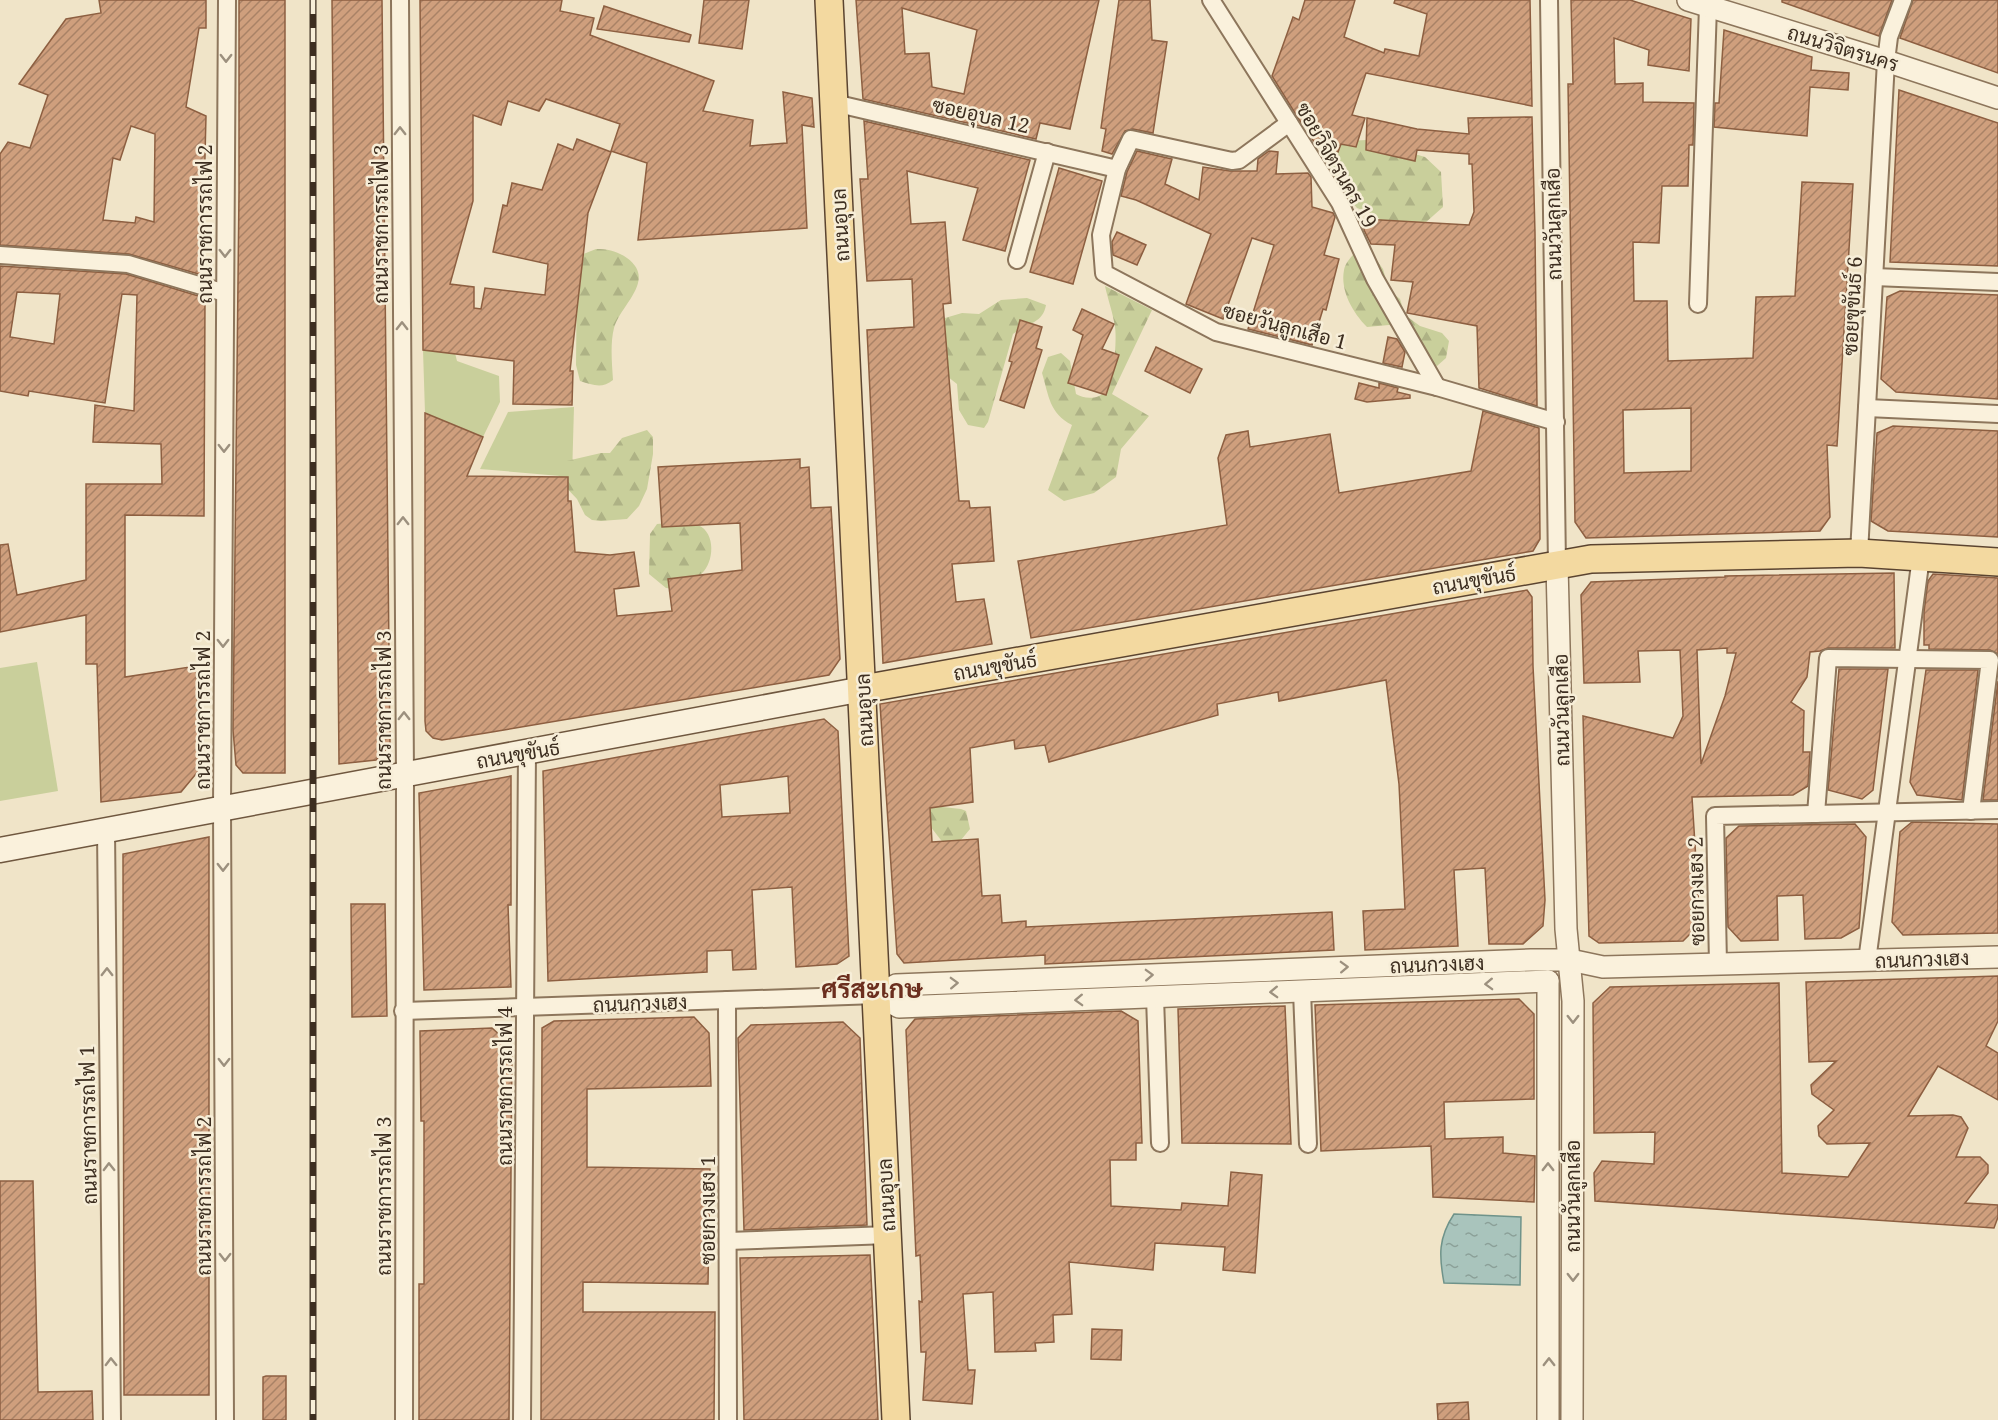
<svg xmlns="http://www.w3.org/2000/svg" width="1998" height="1420" font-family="'Noto Serif',Sarabun,serif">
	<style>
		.grass { fill: #c9cf9b }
		.forest { fill: url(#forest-firs) }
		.water { fill: url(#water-ripples); stroke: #6f938a; stroke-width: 1.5 }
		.building { fill: url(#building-hatch); stroke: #8d5f41; stroke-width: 1.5; fill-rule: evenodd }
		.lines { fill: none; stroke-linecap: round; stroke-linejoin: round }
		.minor-casing { stroke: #8d765c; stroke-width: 20 }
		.tertiary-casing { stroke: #8d765c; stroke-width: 24 }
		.secondary-casing { stroke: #6f573f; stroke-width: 27 }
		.primary-casing { stroke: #5b4430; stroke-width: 30 }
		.minor { stroke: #faf1dc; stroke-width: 16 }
		.tertiary { stroke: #faf1dc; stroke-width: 21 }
		.secondary { stroke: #faf1dc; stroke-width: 24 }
		.primary { stroke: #f3d9a0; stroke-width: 27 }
		.rail-casing { stroke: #3d2e20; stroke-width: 7 }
		.rail { stroke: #f7eed8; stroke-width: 4.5; stroke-dasharray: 14; stroke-linecap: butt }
		.oneway { stroke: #9c907e }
		.labels { text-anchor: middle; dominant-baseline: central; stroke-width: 5; stroke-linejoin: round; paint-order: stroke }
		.street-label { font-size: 20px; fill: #3d2e20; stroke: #f7eed8 }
		.district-label { font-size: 26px; font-weight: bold; fill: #6b2e1e; stroke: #f7eed8 }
	</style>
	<defs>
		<pattern id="forest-firs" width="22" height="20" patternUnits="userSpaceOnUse" patternTransform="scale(1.5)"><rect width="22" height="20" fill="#c9cf9b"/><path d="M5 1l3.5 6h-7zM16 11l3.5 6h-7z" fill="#aeb285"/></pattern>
		<pattern id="water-ripples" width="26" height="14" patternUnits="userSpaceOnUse" patternTransform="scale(1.5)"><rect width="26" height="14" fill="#a9c4bc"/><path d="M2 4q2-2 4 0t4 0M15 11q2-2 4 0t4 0" fill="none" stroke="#8ba098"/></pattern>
		<pattern id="building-hatch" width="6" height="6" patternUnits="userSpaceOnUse" patternTransform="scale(1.5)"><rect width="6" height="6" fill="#cf9f7d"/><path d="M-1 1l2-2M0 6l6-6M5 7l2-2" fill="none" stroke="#a98266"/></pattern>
	</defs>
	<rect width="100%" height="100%" fill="#f0e4c8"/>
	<g class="grass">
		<path d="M423,350L455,353L457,361L499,376L500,402L483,437L425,413Z"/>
		<path d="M574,407L572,477L480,469L508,412Z"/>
		<path d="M37,662L58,791L0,801V668Z"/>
	</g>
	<g class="forest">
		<path d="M1367,140L1425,157L1441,172L1443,207L1416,231H1395L1373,214L1357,208L1331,177L1327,160L1345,141Z"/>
		<path d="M596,249C608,249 617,251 627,258C657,280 621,304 614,328C610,344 612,363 613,380C602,389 593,385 580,381L576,365L577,262L581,255Z"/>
		<path d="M1354,254H1372L1383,269L1389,290L1400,299L1405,315L1420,326L1442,333L1449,341L1446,358L1437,366L1417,360L1400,328L1389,325L1367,327C1353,313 1340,291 1344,270C1345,264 1350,258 1354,254Z"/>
		<path d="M1105,286L1152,310L1112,394L1149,416L1121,449L1116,477L1094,493L1064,501L1048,490L1072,425C1049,413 1049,396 1042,373L1048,357L1061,353L1070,361L1076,394C1084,399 1098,400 1106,391C1114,381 1117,340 1115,327C1113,313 1108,300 1105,286Z"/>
		<path d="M1027,298L1046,305C1043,324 1026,323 1013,334L988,422L984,428L968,425L959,410L957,384L943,373L928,337L945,318L962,313L979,314L1001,300Z"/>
		<path d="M647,430L653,437V454L647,489L639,506L627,519L601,521L592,520L585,515L577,499L559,480L558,463L601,453H610L622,438Z"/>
		<path d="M657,524C668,523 684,521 695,524C715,529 715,558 704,571C698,578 690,584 683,590L666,588L649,574L650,534Z"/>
		<path d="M924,805L961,809L966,811L970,829L956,846L944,844L923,817Z"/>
	</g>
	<path class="water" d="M1454,1214L1521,1217L1520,1285L1444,1283C1439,1256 1438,1238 1454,1214Z"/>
	<g class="building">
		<path d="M99,0H206V28H199L186,107L206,116L202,275L129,254L0,245V154L8,142L30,148L48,95L19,84L66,19L101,13ZM131,126L155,134L154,222L136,217L135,223L103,220L113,158L120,160Z"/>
		<path d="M239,0H285V773H243L236,765L233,730L239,192Z"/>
		<path d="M332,0H382L390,745L376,760L339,764Z"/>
		<path d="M420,0H562L560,11L594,18L590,35L714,81L703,111L753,120L750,146L787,143L783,92L812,98L814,127L802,125L807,228L638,240L647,163L611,151L620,124L546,99L539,111L508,101L501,125L473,115V201L450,284L474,287V308L481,309L485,288L545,295L548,264L493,252L503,205L507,206L512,183L542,190L558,144L573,150L577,139L611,152L588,213L570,371H573L572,405L513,404L514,361L423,350Z"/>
		<path d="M704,0H749L742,49L699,43Z"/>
		<path d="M856,0H1099L1070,129L1040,123L1036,139L863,99ZM902,8L977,30L964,94L932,87L929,53L905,54Z"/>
		<path d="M1119,0H1150L1152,40L1167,42L1153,133L1133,129L1125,131L1112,154L1102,151L1106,129L1101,128Z"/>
		<path d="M1305,0H1355L1344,37L1384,53L1385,49L1419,56L1427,14L1394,3L1395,0H1530L1532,106L1366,73L1352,115L1365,118L1356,147L1341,144L1338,152L1315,143L1312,139L1315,131L1303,126L1272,76L1293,17L1299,20Z"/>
		<path d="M1571,0H1630L1691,19L1689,71L1648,65L1649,50L1614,38L1615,84L1643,83V102L1694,103L1693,145H1689L1688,186H1662L1659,243L1633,242L1634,301H1667L1668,361L1753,358L1756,297L1795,296L1802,182L1853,184L1837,446L1827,445L1830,517L1820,531L1586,538L1575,522L1568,84H1573ZM1691,408V471L1624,473L1623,410Z"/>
		<path d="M1782,0H1892L1879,36L1782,2Z"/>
		<path d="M1913,0H1998V73L1900,38Z"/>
		<path d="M604,6L691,35L689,42L597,29Z"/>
		<path d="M1724,30L1812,57L1811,70L1849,73L1848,90L1810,87L1807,136L1714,127L1715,103H1719Z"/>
		<path d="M1899,90L1998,123V266L1890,262Z"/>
		<path d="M1532,117L1535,233L1537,406L1479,388L1477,326L1407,313L1413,282L1391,280L1395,245L1371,244L1364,230V219L1469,225L1474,212L1472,164H1469V154L1417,150L1415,161L1366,150L1367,118L1417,129L1469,134L1468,118Z"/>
		<path d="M864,121L1030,160L1005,251L963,240L978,188L907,171L911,224L945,222L951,303L943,304L959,501H969L970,508L990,507L994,561L952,564L956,602L984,599L992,644L883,663L867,330L914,327L912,279L867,281L860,179H868Z"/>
		<path d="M1137,151L1172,159L1165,184L1199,200L1203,167L1230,171H1257L1258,159L1269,151L1278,152L1276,174L1308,173L1311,177L1312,207L1333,213L1335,217L1324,255L1339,259L1326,310L1323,309L1312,345L1248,329L1274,245L1252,238L1223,319L1186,304L1211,234L1136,200L1121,196L1127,172Z"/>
		<path d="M1059,168L1102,181L1073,284L1030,272Z"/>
		<path d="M1117,232L1146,245L1137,265L1113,255L1112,242Z"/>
		<path d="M0,266L126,274L205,298L204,516L125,515V677L196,666L200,769L181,792L101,802L97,664H86V615L0,632V545L8,544L17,595L86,580V484H162L161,444L93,442L95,405L134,411L137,295L122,294L105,403L29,391L28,396L0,391ZM17,292L60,294L54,344L10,337Z"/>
		<path d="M1900,291L1998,295V399L1896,392L1881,379L1887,297Z"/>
		<path d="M1082,309L1114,324L1102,349L1119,355L1106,395L1068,383L1083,335L1073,330Z"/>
		<path d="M1020,320L1042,327L1036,348L1042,350L1024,408L1000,400L1012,362L1009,361Z"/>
		<path d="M1388,337L1397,339L1405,352L1402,367L1383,363Z"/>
		<path d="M1156,347L1202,369L1190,393L1145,371Z"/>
		<path d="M1359,383L1379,388V383L1398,388L1397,392L1410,395V398L1367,402L1355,399Z"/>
		<path d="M1483,411L1539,428L1540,539L1533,551L1031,638L1018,561L1227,525L1218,458L1226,435L1248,431L1250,447L1330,434L1339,493L1471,471Z"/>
		<path d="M425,413L483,437L467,476L568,477V501H571L575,552L610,555L634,552L639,586L614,589L617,616L672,611L668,579L742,570L740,523L662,527L658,467L800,459V468L809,467L811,508L831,507L840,659L829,675L486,733L442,740L433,738L426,731L425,721Z"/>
		<path d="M1893,426L1998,431V537L1888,531L1871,521L1877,433Z"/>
		<path d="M1894,573L1895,648H1828L1820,651L1810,652L1807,677L1791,702L1804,711L1803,752H1810L1808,786L1793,795L1692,797L1700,924L1683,941L1599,943L1589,936L1583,716L1673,738L1683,716L1680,650L1638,651L1640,682L1584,683L1581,595L1591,582L1725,577V576ZM1727,648V653H1736L1725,696L1701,764L1697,650Z"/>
		<path d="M1933,574L1998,578V654L1990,650L1929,649V645H1924V612L1928,581Z"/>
		<path d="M1527,590L1532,597L1533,666L1545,900L1543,926L1523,944H1489L1485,868L1454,870L1458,946L1365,950L1363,911L1405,909L1399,784L1386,680L1279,701L1278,692L1217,704L1218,715L1049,762L1045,745L1015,749L1014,740L970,748L973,802L930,808L932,842L978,839L982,896L1000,895L1002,923L1026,921V927L1332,912L1334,950L1045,964V955L904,963L897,954L880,704Z"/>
		<path d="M1839,669H1888L1873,790L1862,799L1828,790Z"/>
		<path d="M1926,670H1978L1962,800L1917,795L1910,782Z"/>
		<path d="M1998,681V800H1983Z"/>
		<path d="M824,719L838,731L849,956L837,964L796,967L792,887L752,890L756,969L733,970L732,950L707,951V972L548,981L543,771ZM788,776L790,813L722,817L720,785Z"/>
		<path d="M511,776V905H508L511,987L424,990L419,793Z"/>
		<path d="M1912,822L1998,824V933L1903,935L1892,922L1900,832Z"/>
		<path d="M1855,824L1866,837L1859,928L1841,938L1805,939L1803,895L1777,896L1778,940L1741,941L1728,927L1726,838L1739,826Z"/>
		<path d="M209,837V1395H124L123,854Z"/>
		<path d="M351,904H385L387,1016L352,1017Z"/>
		<path d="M1998,976V1021L1986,1046L1998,1053V1100L1938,1066L1908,1116L1953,1115L1961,1117L1968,1128L1956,1157H1980L1988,1165V1173L1965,1203L1998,1205V1217L1994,1228L1595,1201L1594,1173L1602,1161L1654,1164L1655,1132L1594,1133L1593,1003L1610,987L1779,983L1782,1173L1848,1177L1870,1143L1827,1144L1819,1136L1818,1126L1834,1110L1812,1094L1811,1085L1836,1061L1809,1062L1806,982Z"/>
		<path d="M1519,999L1534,1014V1099L1444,1102L1445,1139L1503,1137V1153L1535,1156L1534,1202L1433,1197L1431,1146L1321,1151L1315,1005Z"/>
		<path d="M1285,1006L1291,1144L1182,1143L1178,1009Z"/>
		<path d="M1121,1011L1138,1021L1142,1143H1136V1160H1110L1111,1206L1181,1210L1182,1203L1228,1206L1231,1172L1262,1175L1255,1273L1223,1270L1225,1247L1155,1243L1153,1270L1069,1262L1072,1314L1053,1315L1054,1342L1035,1343L1036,1351L995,1352L993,1292L963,1294L968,1370H975L972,1404L923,1400L926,1352H921L919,1301L922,1302L920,1255L916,1256L906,1030L915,1019Z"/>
		<path d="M694,1017L709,1033L711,1086L587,1089V1167L710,1169L708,1284L583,1282V1312H715L714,1420H541L542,1028L554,1021Z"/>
		<path d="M843,1022L860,1038L867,1225L744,1230L738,1038L751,1025Z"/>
		<path d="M492,1028L512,1046L509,1420H419V1284H424V1121H421L420,1031Z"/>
		<path d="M0,1181H33L38,1392L92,1391L93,1420H0Z"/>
		<path d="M870,1255L878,1420H744L740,1258Z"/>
		<path d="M1092,1329L1122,1330L1121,1360L1091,1359Z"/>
		<path d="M266,1376H286V1420H263V1377Z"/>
		<path d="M1468,1402L1469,1420H1438L1437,1404Z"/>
	</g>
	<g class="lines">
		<g class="minor-casing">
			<g id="minor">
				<path d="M400,0L405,775L404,1420"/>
				<path d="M1211,0L1340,203L1375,279L1437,387"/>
				<path d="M1549,0L1557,565"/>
				<path d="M834,103L1117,169"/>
				<path d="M1289,123L1239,160L1232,161L1131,139L1117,169L1101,235L1104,273L1216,332L1437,387L1556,422"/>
				<path d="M0,255L128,264L225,293"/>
				<path d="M1017,260L1047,152"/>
				<path d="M1874,277L1998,282"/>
				<path d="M1698,304L1708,6"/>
				<path d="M1867,408L1998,414"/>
				<path d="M1859,553L1886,61L1889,37L1903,0"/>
				<path d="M1816,814L1828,658L1990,660L1971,811"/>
				<path d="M106,830L112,1420"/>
				<path d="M1867,961L1921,557"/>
				<path d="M1718,964L1715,816L1998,810"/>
				<path d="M1302,991L1308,1144"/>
				<path d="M1155,997L1160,1143"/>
				<path d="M727,1000L728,1420"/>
				<path d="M403,1011L877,995"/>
				<path d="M728,1241L888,1235"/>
				<path d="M225,1420L222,808L227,0"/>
				<path d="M522,1420L527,752"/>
			</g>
		</g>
		<g class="tertiary-casing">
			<g id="tertiary">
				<path d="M1688,0L1886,61L1998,98"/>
				<path d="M1557,565L1566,929L1573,1001L1572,1420"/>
				<path d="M1548,981V1420"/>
				<path d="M877,995L896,985L1531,960H1570L1603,967L1998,957"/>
				<path d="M877,995L899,1007L1548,981"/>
			</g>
		</g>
		<g class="secondary-casing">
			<path id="secondary" d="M0,850L863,689"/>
		</g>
		<g class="primary-casing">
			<g id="primary">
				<path d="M829,0L896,1420"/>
				<path d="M863,689L1591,559L1859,553L1998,562"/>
			</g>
		</g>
		<use href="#minor" class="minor"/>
		<use href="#tertiary" class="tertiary"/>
		<use href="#secondary" class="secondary"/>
		<use href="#primary" class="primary"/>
		<g class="rail-casing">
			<path id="rail" d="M313,0V1420"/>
		</g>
		<use href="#rail" class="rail"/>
	</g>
	<defs><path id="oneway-chevron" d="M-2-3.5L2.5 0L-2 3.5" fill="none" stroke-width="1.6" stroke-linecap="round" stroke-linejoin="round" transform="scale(1.5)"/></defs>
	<g class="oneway">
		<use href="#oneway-chevron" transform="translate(226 58) rotate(90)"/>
		<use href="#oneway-chevron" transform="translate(400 131) rotate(-90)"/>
		<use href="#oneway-chevron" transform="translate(225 253) rotate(90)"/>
		<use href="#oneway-chevron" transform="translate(402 326) rotate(-90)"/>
		<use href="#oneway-chevron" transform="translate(224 448) rotate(90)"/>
		<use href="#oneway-chevron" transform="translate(403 521) rotate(-90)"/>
		<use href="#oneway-chevron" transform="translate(223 643) rotate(90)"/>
		<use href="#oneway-chevron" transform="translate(404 716) rotate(-90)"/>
		<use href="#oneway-chevron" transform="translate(223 867) rotate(90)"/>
		<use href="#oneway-chevron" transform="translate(1344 967) rotate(-2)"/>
		<use href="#oneway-chevron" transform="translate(107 972) rotate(-90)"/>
		<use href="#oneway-chevron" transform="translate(1149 975) rotate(-2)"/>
		<use href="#oneway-chevron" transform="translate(954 983) rotate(-2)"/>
		<use href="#oneway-chevron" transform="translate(1489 984) rotate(178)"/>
		<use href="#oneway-chevron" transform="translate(1274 992) rotate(178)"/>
		<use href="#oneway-chevron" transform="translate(1079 1000) rotate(178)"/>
		<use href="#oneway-chevron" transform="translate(1573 1019) rotate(90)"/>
		<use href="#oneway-chevron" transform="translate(224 1062) rotate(90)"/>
		<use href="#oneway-chevron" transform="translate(109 1167) rotate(-91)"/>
		<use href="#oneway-chevron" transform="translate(1548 1167) rotate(-90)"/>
		<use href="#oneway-chevron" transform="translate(225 1257) rotate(90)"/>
		<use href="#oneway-chevron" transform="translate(1573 1277) rotate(90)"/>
		<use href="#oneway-chevron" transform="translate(111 1362) rotate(-91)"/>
		<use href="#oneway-chevron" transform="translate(1549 1362) rotate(-90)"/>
	</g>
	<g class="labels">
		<g class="street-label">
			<text transform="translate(1843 48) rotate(17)">ถนนวิจิตรนคร</text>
			<text transform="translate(981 115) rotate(13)">ซอยอุบล 12</text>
			<text transform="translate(1337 165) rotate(60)">ซอยวิจิตรนคร 19</text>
			<text transform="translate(204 224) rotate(-90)">ถนนราชการรถไฟ 2</text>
			<text transform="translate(380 224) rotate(-90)">ถนนราชการรถไฟ 3</text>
			<text transform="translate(1553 224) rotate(-91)">ถนนวันลูกเสือ</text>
			<text transform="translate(840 225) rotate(-93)">ถนนอุบล</text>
			<text transform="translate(1852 306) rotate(-87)">ซอยขุขันธ์ 6</text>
			<text transform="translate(1285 326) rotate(15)">ซอยวันลูกเสือ 1</text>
			<text transform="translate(1474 580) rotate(-10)">ถนนขุขันธ์</text>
			<text transform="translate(995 666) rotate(-10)">ถนนขุขันธ์</text>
			<text transform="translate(202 710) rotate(-90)">ถนนราชการรถไฟ 2</text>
			<text transform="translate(383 710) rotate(-90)">ถนนราชการรถไฟ 3</text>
			<text transform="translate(864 710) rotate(-93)">ถนนอุบล</text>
			<text transform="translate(1561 710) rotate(-91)">ถนนวันลูกเสือ</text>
			<text transform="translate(518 754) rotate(-10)">ถนนขุขันธ์</text>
			<text transform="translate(1696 891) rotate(-91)">ซอยกวงเฮง 2</text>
			<text transform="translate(1922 959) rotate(-2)">ถนนกวงเฮง</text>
			<text transform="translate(1437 964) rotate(-2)">ถนนกวงเฮง</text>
			<text transform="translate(640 1003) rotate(-2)">ถนนกวงเฮง</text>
			<text transform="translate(504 1086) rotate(-90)">ถนนราชการรถไฟ 4</text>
			<text transform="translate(88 1125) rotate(-91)">ถนนราชการรถไฟ 1</text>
			<text transform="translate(886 1195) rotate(-93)">ถนนอุบล</text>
			<text transform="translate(203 1196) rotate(-90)">ถนนราชการรถไฟ 2</text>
			<text transform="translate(383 1196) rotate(-90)">ถนนราชการรถไฟ 3</text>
			<text transform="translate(1572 1196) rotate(-90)">ถนนวันลูกเสือ</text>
			<text transform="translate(707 1210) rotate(-90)">ซอยกวงเฮง 1</text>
		</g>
		<g class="district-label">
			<text x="872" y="988">ศรีสะเกษ</text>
		</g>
	</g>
</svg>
